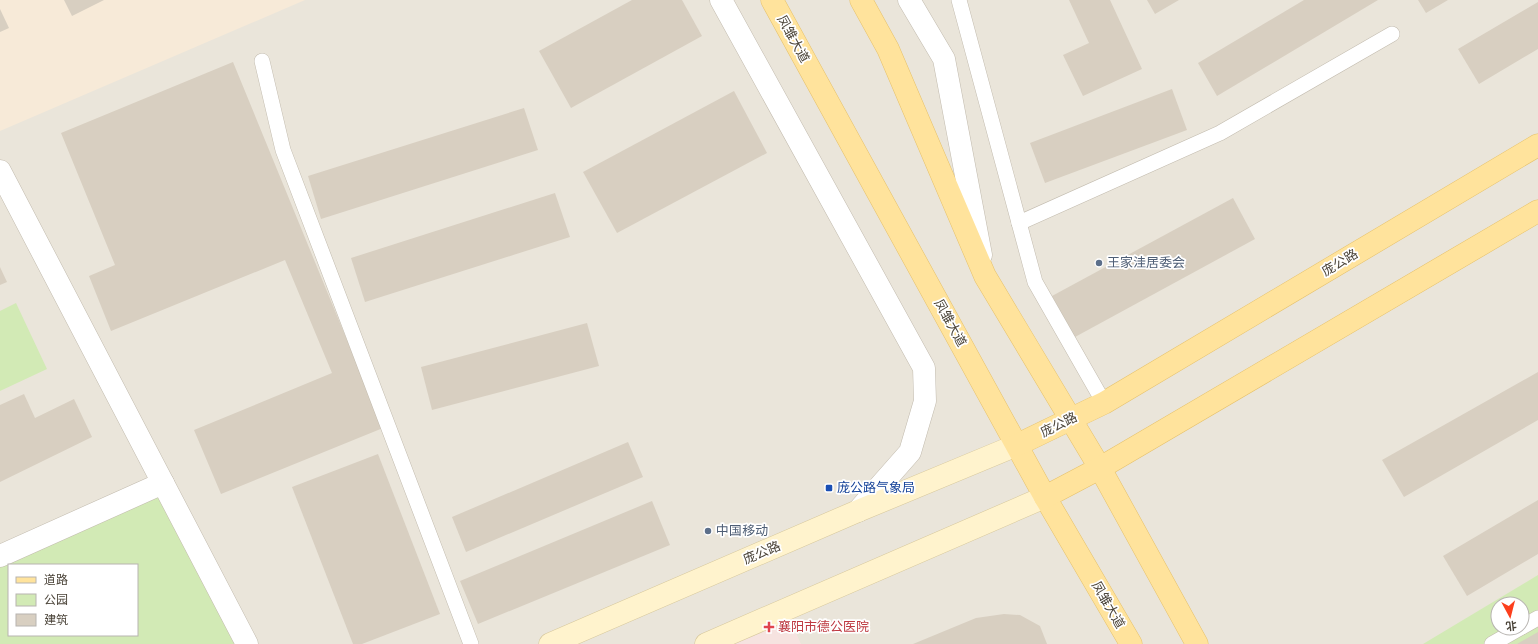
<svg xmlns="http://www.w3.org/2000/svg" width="1538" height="644" font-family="'Nunito Sans','Noto Sans SC',sans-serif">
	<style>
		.residential { fill: #eae5da; fill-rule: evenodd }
		.commercial { fill: #f7ead8 }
		.medical { fill: #f6e3e0 }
		.green { fill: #d2eab5; fill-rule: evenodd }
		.building { fill: #d8cfc1 }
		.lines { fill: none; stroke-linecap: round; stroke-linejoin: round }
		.service-casing { stroke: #c2bbae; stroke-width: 16 }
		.pedestrian-casing { stroke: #c2bbae; stroke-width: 23 }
		.minor-casing { stroke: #c2bbae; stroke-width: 23 }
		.tertiary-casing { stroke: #c2bbae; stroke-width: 23 }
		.secondary-casing { stroke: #d6c79b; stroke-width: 23 }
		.primary-casing { stroke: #e6c16a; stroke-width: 23 }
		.service { stroke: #fff; stroke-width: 15 }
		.pedestrian { stroke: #fff; stroke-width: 22 }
		.minor { stroke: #fff; stroke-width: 22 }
		.tertiary { stroke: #fff; stroke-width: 22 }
		.secondary { stroke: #fff3cd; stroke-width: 22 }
		.primary { stroke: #ffe39c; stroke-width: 22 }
		.service-dot { fill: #5c6f8a; stroke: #fff; stroke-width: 1.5 }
		.transit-dot { fill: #1a4fb4; stroke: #fff; stroke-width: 1.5 }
		.health-dot { fill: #e0444e; stroke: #fff; stroke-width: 1.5 }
		.labels { text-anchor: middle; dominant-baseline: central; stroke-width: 3.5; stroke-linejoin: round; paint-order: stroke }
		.street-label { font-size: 13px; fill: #4b4439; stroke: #fff }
		.service-label { font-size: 13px; fill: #4e5e75; stroke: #fff; text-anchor: start }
		.transit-label { font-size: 13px; fill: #164399; stroke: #fff; text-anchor: start }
		.health-label { font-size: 13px; fill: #be3a42; stroke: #fff; text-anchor: start }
	</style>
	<rect width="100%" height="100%" fill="#f6f3ec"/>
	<path class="residential" d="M0,0H1538V644H0ZM9,565H137V635H9ZM1498,604H1522V628H1498Z"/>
	<path class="commercial" d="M0,0H305L0,131Z"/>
	<path class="medical" d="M785,609L801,644H706Z"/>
	<g class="green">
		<path d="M16,303L47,369L0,391V311Z"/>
		<path d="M163,483L247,644H0V556ZM9,565H137V635H9Z"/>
		<path d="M1538,575V644H1423ZM1498,604H1522V628H1498Z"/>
	</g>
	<g class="building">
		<path d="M64,0H104L72,16Z"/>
		<path d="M632,0H682L702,36L571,108L539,51Z"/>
		<path d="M1069,0H1110L1142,69L1083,96L1063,55L1089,43Z"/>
		<path d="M1147,0H1179L1155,14Z"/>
		<path d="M1304,0H1378L1217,96L1198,63Z"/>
		<path d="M1418,0H1448L1426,13Z"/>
		<path d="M1538,2V49L1479,84L1458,49Z"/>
		<path d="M0,9L9,28L0,32Z"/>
		<path d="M233,62L383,428L221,494L194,430L332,373L285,260L111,331L89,276L115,265L61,133Z"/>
		<path d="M1172,89L1187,130L1045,183L1030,143Z"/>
		<path d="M734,91L767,153L617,233L583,172Z"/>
		<path d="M524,108L538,150L321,219L308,176Z"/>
		<path d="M555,193L570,237L365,302L351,258Z"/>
		<path d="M1233,198L1255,239L1075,337L1052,296Z"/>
		<path d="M0,267L7,282L0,285Z"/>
		<path d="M587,323L599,366L432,410L421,367Z"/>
		<path d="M1538,372V420L1404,497L1382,460Z"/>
		<path d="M24,394L35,418L74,399L92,437L0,482V405Z"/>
		<path d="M628,442L643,477L466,552L452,517Z"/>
		<path d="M378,454L440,614L362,644H353L292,487Z"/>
		<path d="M1538,500V554L1467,596L1443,556Z"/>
		<path d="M652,501L670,545L478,624L460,581Z"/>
		<path d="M1004,614L1020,615L1040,626L1047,644H913L976,618Z"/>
		<path d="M1538,632V644H1517Z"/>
	</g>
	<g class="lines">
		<g class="service-casing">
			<g id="service">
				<path d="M959,0L1035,282L1104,403"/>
				<path d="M262,61L283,150L471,644"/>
				<path d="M1019,223L1220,133L1392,34"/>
				<path d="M1522,627L1538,618"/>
				<path d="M1492,644L1520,628"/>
			</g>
		</g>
		<g class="pedestrian-casing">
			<path id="pedestrian" d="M0,556L163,483"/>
		</g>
		<g class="minor-casing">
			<path id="minor" d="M0,171L247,644"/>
		</g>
		<g class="tertiary-casing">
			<g id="tertiary">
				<path d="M721,0L924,368L925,401L910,452L858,511"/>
				<path d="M909,0L944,59L981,255"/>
			</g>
		</g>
		<g class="secondary-casing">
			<g id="secondary">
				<path d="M550,644L858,511L1017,445"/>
				<path d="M706,644L1045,497"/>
			</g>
		</g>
		<g class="primary-casing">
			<g id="primary">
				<path d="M772,0L1045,497L1131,644"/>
				<path d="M861,0L888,49L985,276L1100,468L1197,644"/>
				<path d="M1017,445L1104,403L1538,145"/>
				<path d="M1045,497L1100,468L1538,211"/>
			</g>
		</g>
		<use href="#service" class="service"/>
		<use href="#pedestrian" class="pedestrian"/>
		<use href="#minor" class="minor"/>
		<use href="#tertiary" class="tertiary"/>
		<use href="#secondary" class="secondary"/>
		<use href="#primary" class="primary"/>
	</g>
	<g class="service-dot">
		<circle cx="1099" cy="263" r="4"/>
		<circle cx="708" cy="531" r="4"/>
	</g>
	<rect class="transit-dot" x="825" y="484" width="8" height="8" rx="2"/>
	<path class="health-dot" d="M767 621h4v4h4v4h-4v4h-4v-4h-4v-4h4z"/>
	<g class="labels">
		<g class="street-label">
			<text transform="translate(793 39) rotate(61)">凤雏大道</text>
			<text transform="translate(1340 263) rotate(-31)">庞公路</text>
			<text transform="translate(950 323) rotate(61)">凤雏大道</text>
			<text transform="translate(1059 425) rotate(-26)">庞公路</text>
			<text transform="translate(762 553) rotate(-23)">庞公路</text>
			<text transform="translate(1108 605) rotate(60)">凤雏大道</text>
		</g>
		<g class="service-label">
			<text x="1107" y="263">王家洼居委会</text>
			<text x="716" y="531">中国移动</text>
		</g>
		<g class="transit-label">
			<text x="837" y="488">庞公路气象局</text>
		</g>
		<g class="health-label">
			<text x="778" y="627">襄阳市德公医院</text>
		</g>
	</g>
	<rect x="8" y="564" width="130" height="72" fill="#ffffff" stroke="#b7b4b0"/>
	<rect x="16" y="577" width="20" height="6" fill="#ffe39c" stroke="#b7b4b0"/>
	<text x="44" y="584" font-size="12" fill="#4b4439">道路</text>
	<rect x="16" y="594" width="20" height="12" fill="#d2eab5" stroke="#b7b4b0"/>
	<text x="44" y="604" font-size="12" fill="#4b4439">公园</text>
	<rect x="16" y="614" width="20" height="12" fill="#d8cfc1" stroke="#b7b4b0"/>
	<text x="44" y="624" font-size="12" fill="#4b4439">建筑</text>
	<g transform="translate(1510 616) rotate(173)"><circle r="19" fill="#ffffff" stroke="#b7b4b0"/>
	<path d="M0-3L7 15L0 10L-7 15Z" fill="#fc3f1d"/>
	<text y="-6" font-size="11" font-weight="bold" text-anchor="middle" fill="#4b4439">北</text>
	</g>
</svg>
